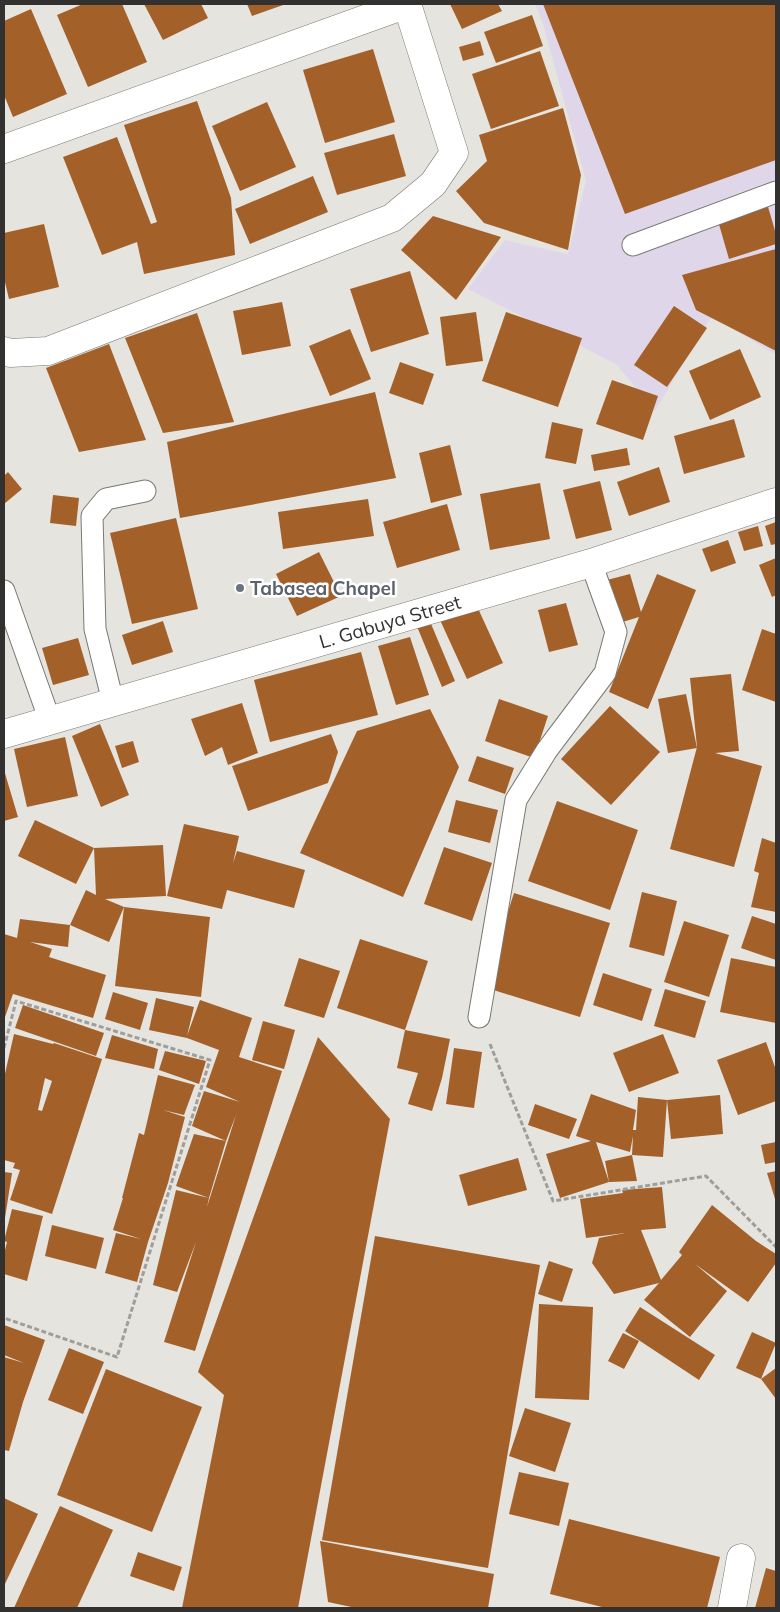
<svg xmlns="http://www.w3.org/2000/svg" width="780" height="1612" font-family="Mulish,sans-serif">
	<style>
		.industrial { fill: #e0d6ea }
		.building { fill: #a36029; fill-rule: evenodd }
		.lines { fill: none; stroke-linecap: round; stroke-linejoin: round }
		.service-casing { stroke: #7a7874; stroke-width: 23 }
		.minor-casing { stroke: #7a7874; stroke-width: 29 }
		.tertiary-casing { stroke: #7a7874; stroke-width: 29 }
		.path { stroke: #a09e9b; stroke-width: 3; stroke-dasharray: 5 2.5; stroke-linecap: butt }
		.service { stroke: #fff; stroke-width: 21 }
		.minor { stroke: #fff; stroke-width: 28 }
		.tertiary { stroke: #fff; stroke-width: 28 }
		.worship-dot { fill: #6b7280; stroke: #fff; stroke-width: 2 }
		.labels { text-anchor: middle; dominant-baseline: central; stroke-width: 5; stroke-linejoin: round; paint-order: stroke }
		.worship-label { font-size: 19px; font-weight: bold; fill: #5b616d; stroke: #fff; text-anchor: start }
		.street-label { font-size: 19px; fill: #323130; stroke: #fff }
	</style>
	<rect width="100%" height="100%" fill="#e6e4df"/>
	<path class="industrial" d="M535,4H776V355L712,316L655,411L616,364L468,289L505,240L568,254L586,181L543,24Z"/>
	<g class="building">
		<path d="M83,4H122L147,62L88,87L57,15Z"/>
		<path d="M144,4H201L208,18L163,40Z"/>
		<path d="M247,4H286L252,16Z"/>
		<path d="M450,4H498L502,11L462,29Z"/>
		<path d="M543,4H776V160L625,214Z"/>
		<path d="M31,9L67,94L13,117L4,95V21Z"/>
		<path d="M532,15L543,46L496,63L484,32Z"/>
		<path d="M480,41L484,55L463,61L459,47Z"/>
		<path d="M373,49L395,122L325,143L303,70Z"/>
		<path d="M540,51L559,106L491,129L472,74Z"/>
		<path d="M197,101L231,198L235,255L144,274L137,242L102,255L63,157L117,137L151,224L157,222L124,125Z"/>
		<path d="M267,102L296,167L240,191L212,126Z"/>
		<path d="M563,108L581,175L568,250L484,223L456,191L487,161L479,135Z"/>
		<path d="M394,134L406,176L337,195L324,153Z"/>
		<path d="M313,176L328,212L250,244L235,209Z"/>
		<path d="M766,200L776,234V244L729,259L716,214Z"/>
		<path d="M433,216L501,237L456,300L401,250Z"/>
		<path d="M44,224L59,287L9,299L4,278V233Z"/>
		<path d="M776,249V351L696,310L682,275Z"/>
		<path d="M410,271L429,334L371,352L350,289Z"/>
		<path d="M282,302L291,346L242,355L233,311Z"/>
		<path d="M674,306L707,328L667,387L634,365Z"/>
		<path d="M476,312L483,361L446,366L440,317Z"/>
		<path d="M506,312L582,338L558,407L482,381Z"/>
		<path d="M197,313L234,422L163,433L125,338Z"/>
		<path d="M350,329L371,379L330,396L309,346Z"/>
		<path d="M109,344L146,440L79,452L46,368Z"/>
		<path d="M740,349L761,397L710,420L689,371Z"/>
		<path d="M400,362L434,374L423,405L389,393Z"/>
		<path d="M612,380L658,396L643,440L596,424Z"/>
		<path d="M375,392L396,478L180,518L167,442Z"/>
		<path d="M734,419L745,457L684,474L674,436Z"/>
		<path d="M552,422L583,429L576,464L545,458Z"/>
		<path d="M450,445L462,495L431,503L419,453Z"/>
		<path d="M627,448L630,465L594,471L591,455Z"/>
		<path d="M659,467L670,502L629,516L617,482Z"/>
		<path d="M8,472L22,489L4,504V476Z"/>
		<path d="M600,481L612,530L576,539L563,490Z"/>
		<path d="M540,483L550,539L490,550L480,494Z"/>
		<path d="M53,495L79,498L76,526L50,523Z"/>
		<path d="M368,499L374,536L283,549L278,512Z"/>
		<path d="M447,504L460,550L397,568L383,522Z"/>
		<path d="M176,518L198,609L132,624L110,533Z"/>
		<path d="M776,522V544L771,545L765,526Z"/>
		<path d="M758,526L763,546L744,551L738,532Z"/>
		<path d="M728,540L736,563L711,572L702,549Z"/>
		<path d="M319,552L341,596L297,616L276,574Z"/>
		<path d="M776,558V595L772,597L759,565Z"/>
		<path d="M630,574L641,612L657,574L696,590L648,709L609,692L639,617L616,624L603,581Z"/>
		<path d="M566,603L578,645L549,652L538,610Z"/>
		<path d="M476,604L503,663L467,679L440,620Z"/>
		<path d="M429,619L455,681L442,687L416,624Z"/>
		<path d="M163,621L173,652L132,665L122,635Z"/>
		<path d="M762,629L776,634V702L742,690Z"/>
		<path d="M410,637L429,695L396,705L378,646Z"/>
		<path d="M78,638L89,675L53,685L42,648Z"/>
		<path d="M361,652L378,715L270,742L254,680Z"/>
		<path d="M731,674L739,751L715,753L762,766L734,867L670,849L697,747L690,678Z"/>
		<path d="M686,694L697,748L668,753L658,699Z"/>
		<path d="M499,699L548,716L534,758L485,741Z"/>
		<path d="M242,703L258,753L228,765L222,747L205,756L191,719Z"/>
		<path d="M610,706L660,752L611,805L561,759Z"/>
		<path d="M430,709L459,767L403,897L300,853L357,731Z"/>
		<path d="M100,724L129,795L101,807L72,736Z"/>
		<path d="M331,734L338,752L328,783L248,811L232,766Z"/>
		<path d="M65,737L78,796L27,807L14,749Z"/>
		<path d="M133,741L139,762L122,768L115,746Z"/>
		<path d="M477,756L514,768L505,794L468,781Z"/>
		<path d="M4,770L18,817L4,821Z"/>
		<path d="M456,800L498,810L490,843L448,832Z"/>
		<path d="M557,801L638,830L610,910L528,881Z"/>
		<path d="M35,820L94,848L163,845L166,896L105,899L124,907L109,942L70,925L86,890L96,895L94,848L76,884L18,856Z"/>
		<path d="M184,824L239,836L233,863L237,851L305,870L294,908L227,890L222,909L167,896Z"/>
		<path d="M762,838L776,843V912L751,907L759,873L754,871Z"/>
		<path d="M444,847L492,863L472,921L424,904Z"/>
		<path d="M642,892L677,901L664,956L629,947Z"/>
		<path d="M514,893L610,923L580,1017L484,987Z"/>
		<path d="M124,907L210,917L201,997L115,986Z"/>
		<path d="M752,916L776,924V960L741,948Z"/>
		<path d="M20,919L70,925L68,947L30,942L52,949L49,957L106,975L93,1018L13,994L4,1020V934L17,938Z"/>
		<path d="M684,921L729,935L709,997L664,982Z"/>
		<path d="M360,939L428,961L405,1030L450,1039L442,1078L432,1111L408,1104L418,1073L397,1068L405,1030L337,1008Z"/>
		<path d="M299,958L340,971L324,1018L284,1006Z"/>
		<path d="M731,958L776,967V1023L720,1012Z"/>
		<path d="M603,973L652,989L642,1021L593,1005Z"/>
		<path d="M665,989L706,1001L695,1038L654,1026Z"/>
		<path d="M113,992L148,1003L140,1030L105,1019Z"/>
		<path d="M156,998L194,1007L187,1036L200,1000L252,1018L239,1057L282,1071L195,1351L164,1342L196,1242L177,1292L153,1285L176,1190L209,1198L207,1207L236,1115L226,1141L209,1198L176,1186L194,1134L226,1141L192,1126L204,1091L240,1102L206,1087L219,1050L187,1038L149,1030Z"/>
		<path d="M23,1005L104,1033L96,1056L15,1028Z"/>
		<path d="M263,1021L295,1030L284,1069L252,1060Z"/>
		<path d="M14,1034L53,1044L54,1043L102,1059L52,1214L10,1200L20,1170L13,1168L15,1163L4,1160V1078ZM45,1078L52,1081L42,1111L38,1110Z"/>
		<path d="M663,1034L679,1073L629,1092L613,1053Z"/>
		<path d="M112,1035L158,1049L154,1069L105,1058Z"/>
		<path d="M318,1037L390,1119L298,1608H182L224,1395L198,1372Z"/>
		<path d="M766,1042L776,1070V1101L738,1115L717,1060Z"/>
		<path d="M454,1048L482,1052L474,1108L446,1104Z"/>
		<path d="M165,1051L206,1061L199,1084L159,1070Z"/>
		<path d="M158,1075L195,1085L184,1115L163,1110L185,1117L168,1183L148,1242L137,1282L105,1273L116,1233L141,1239L113,1230L123,1198H122L139,1133L144,1135Z"/>
		<path d="M591,1094L636,1110L633,1130H636L638,1097L667,1100L663,1157L632,1155L633,1136L630,1152L596,1142L609,1182L605,1161L632,1155L637,1181L609,1182L560,1198L546,1154L591,1141L576,1136Z"/>
		<path d="M720,1095L723,1134L671,1139L667,1100Z"/>
		<path d="M535,1104L577,1119L569,1139L528,1125Z"/>
		<path d="M776,1142V1162L765,1164L761,1145Z"/>
		<path d="M518,1158L527,1190L468,1206L459,1175Z"/>
		<path d="M776,1171V1202L767,1173Z"/>
		<path d="M4,1172L12,1173L5,1218H4Z"/>
		<path d="M662,1187L666,1228L641,1230L661,1280L682,1255L679,1252L712,1205L756,1241L776,1254V1263L748,1302L695,1264L727,1291L690,1337L644,1300L659,1283L614,1294L592,1263L599,1238L625,1233L586,1238L580,1199L623,1193L622,1190Z"/>
		<path d="M12,1209L43,1216L27,1281L4,1274V1254L7,1242L4,1241Z"/>
		<path d="M52,1225L104,1238L96,1269L45,1256Z"/>
		<path d="M375,1236L540,1265L488,1568L322,1540Z"/>
		<path d="M549,1261L573,1269L562,1302L538,1294Z"/>
		<path d="M539,1304L593,1307L589,1400L535,1398Z"/>
		<path d="M640,1307L715,1355L699,1380L625,1331Z"/>
		<path d="M4,1325L45,1340L23,1402L9,1451L4,1450V1357L24,1363L4,1355Z"/>
		<path d="M752,1332L776,1343L761,1379L736,1368Z"/>
		<path d="M623,1333L639,1341L624,1369L608,1361Z"/>
		<path d="M69,1348L104,1362L83,1414L48,1400Z"/>
		<path d="M776,1368V1399L761,1379Z"/>
		<path d="M106,1369L202,1407L152,1532L57,1495Z"/>
		<path d="M525,1408L571,1423L555,1472L509,1456Z"/>
		<path d="M519,1472L569,1483L559,1526L509,1514Z"/>
		<path d="M4,1498L38,1514L4,1586Z"/>
		<path d="M60,1506L113,1530L77,1608H14Z"/>
		<path d="M569,1519L720,1557L707,1608H606L550,1594Z"/>
		<path d="M320,1541L494,1574L488,1608H356L328,1602Z"/>
		<path d="M138,1552L182,1567L174,1591L130,1576Z"/>
		<path d="M766,1568L776,1571V1608H755Z"/>
	</g>
	<g class="lines">
		<g class="service-casing">
			<g id="service">
				<path d="M633,245L776,192"/>
				<path d="M4,591L50,721"/>
				<path d="M113,702L95,629L92,516L106,499L145,491"/>
				<path d="M479,1017L516,800L547,750L605,673L616,632L591,563"/>
			</g>
		</g>
		<g class="minor-casing">
			<g id="minor">
				<path d="M4,149L407,4"/>
				<path d="M4,351L10,353L48,351L392,218L433,184L454,153L407,4"/>
				<path d="M732,1608L741,1558"/>
			</g>
		</g>
		<g class="tertiary-casing">
			<g id="tertiary">
				<path id="s1" d="M4,734L591,563L776,502"/>
			</g>
		</g>
		<g class="path">
			<path d="M490,1044L553,1201L706,1176L776,1247"/>
			<path d="M4,1048L16,1001L210,1060L117,1357L4,1318"/>
		</g>
		<use href="#service" class="service"/>
		<use href="#minor" class="minor"/>
		<use href="#tertiary" class="tertiary"/>
	</g>
	<circle class="worship-dot" cx="240" cy="588" r="5"/>
	<g class="labels">
		<g class="worship-label">
			<text x="250" y="588">Tabasea Chapel</text>
		</g>
		<g class="street-label">
			<text stroke="none"><textPath href="#s1" startOffset="402">L. Gabuya Street</textPath></text>
		</g>
	</g>
	<rect width="780" height="1612" fill="none" stroke="#323130" stroke-width="10"/>
</svg>
